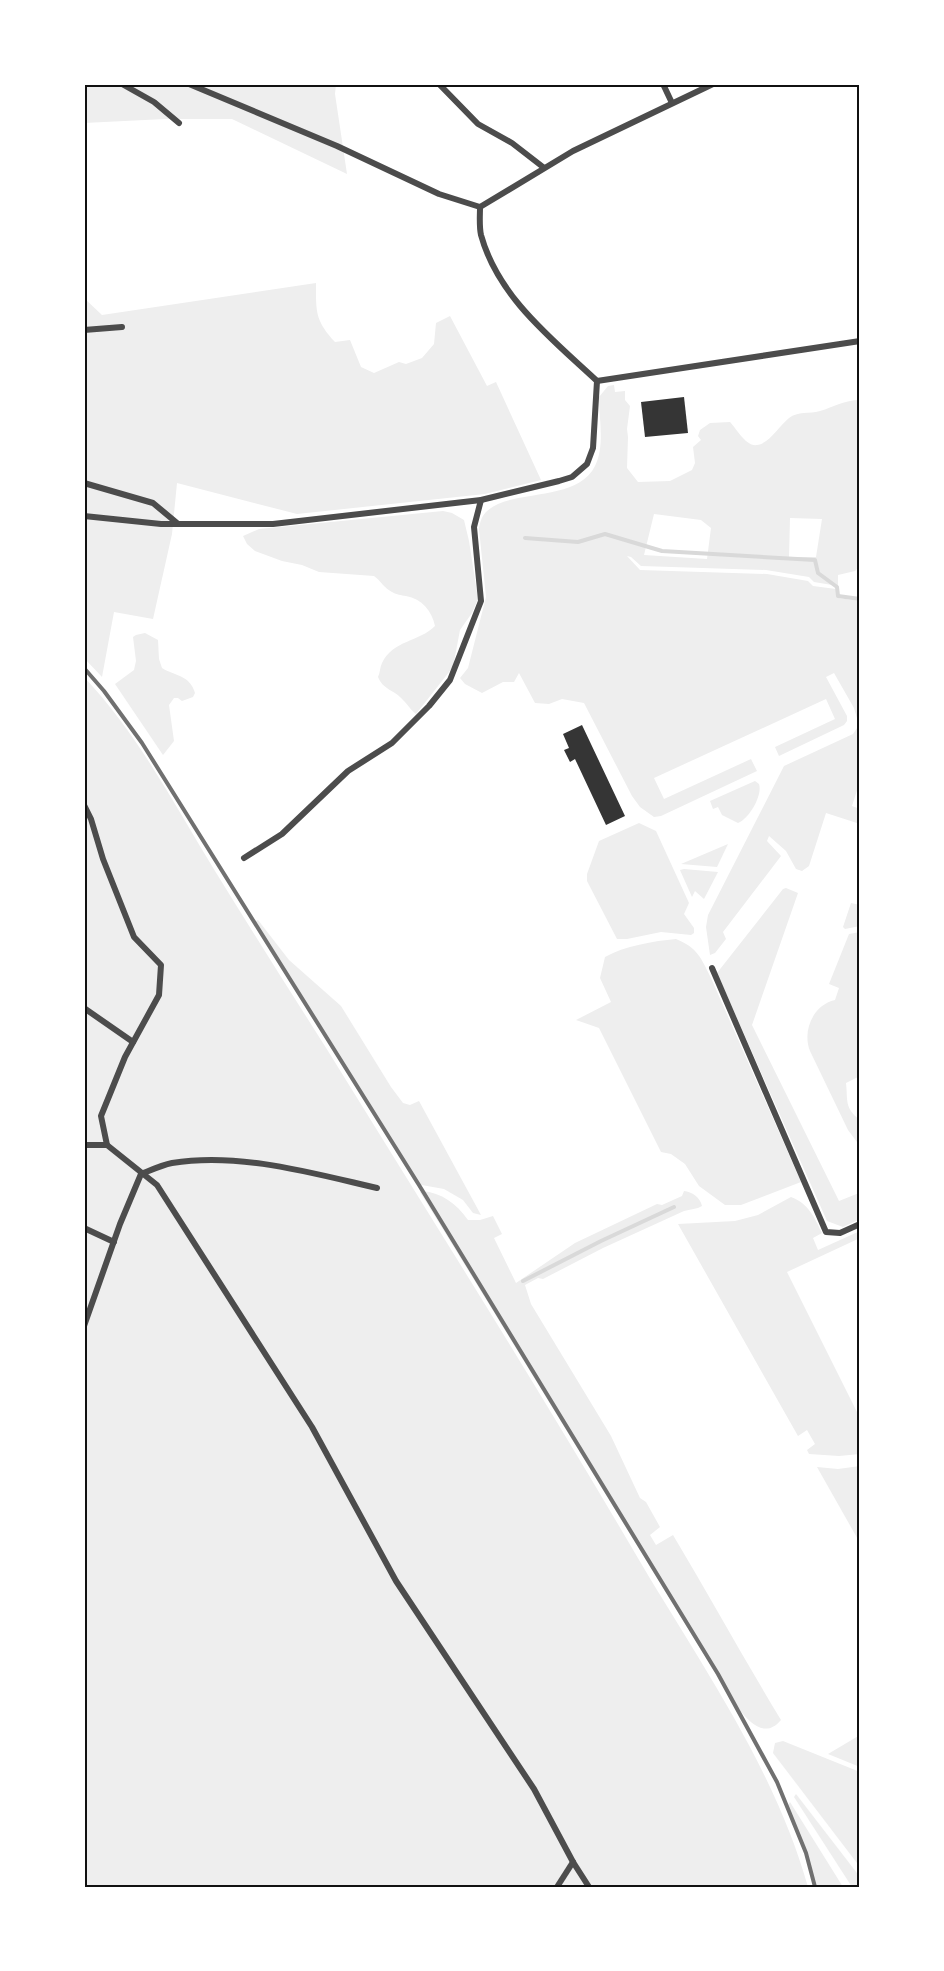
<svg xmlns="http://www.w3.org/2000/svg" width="944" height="1971" font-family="Montserrat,sans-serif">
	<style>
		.green { fill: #eee; fill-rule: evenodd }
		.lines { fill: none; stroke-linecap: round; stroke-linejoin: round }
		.stream { stroke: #d9d9d9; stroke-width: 4 }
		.building { fill: #353535 }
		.minor { stroke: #4c4c4c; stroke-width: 6 }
		.rail { stroke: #707070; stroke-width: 4 }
		.neatline { fill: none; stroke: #111; stroke-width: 2 }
	</style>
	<rect width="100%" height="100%" fill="#fff"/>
	<g class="green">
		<path d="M84,84H336L335,94L347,174L232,119H165L84,123Z"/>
		<path d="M316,283C316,312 315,320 335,342L350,340L361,367L374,373L399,362L406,364L422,358L434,344L436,323L450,316L487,386L496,382L541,480L485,494L297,514L177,483L172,534L153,619L114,612L102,677L84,658V298L102,315Z"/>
		<path d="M614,385L615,392L625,391V400L630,406L627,429L628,437L627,468L638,482L670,481L692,470L695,463L693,447L701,440L698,436L700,430L710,423L730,422C736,428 746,447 757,445C770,443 779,426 789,418C798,411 809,414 820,411C834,407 844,400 860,400V566L855,571L838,575V586L814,582L809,577L766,570L641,566L631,557L627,556L640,570L767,574L808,581L813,586L836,589L838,598L860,601V781L852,806L860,809V824L826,813L809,866L802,871L796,869L786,851L769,836L767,841L781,856L723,932L726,939L715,953L710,955L706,927L708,915L784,766L853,734L859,725L854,708L834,673L826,677L847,716V721L844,725L779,756L775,747L835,719L826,699L654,778L664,799L751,759L757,771L661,816L654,817L640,807L632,796L584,703L562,699L549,704L535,703L519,673L514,682H503L482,693L465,684L460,678L468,668L486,597L479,529C480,523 481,517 486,512C510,488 577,503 595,466C605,446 599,419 599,397L608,386ZM654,514L701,520L711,528L707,559L644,555ZM790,518L822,519L816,557H789Z"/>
		<path d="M443,511L452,513L464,520L469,541L478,599L472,613L460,630L453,667L416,714C410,709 408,705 403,700C395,690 383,690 378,677C380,673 380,667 382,663C393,640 419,642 435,626C432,611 422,599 406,596C401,595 397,595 392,592C384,588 381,581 374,576L319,572L302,565L282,561L255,551L247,544L243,536L259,529Z"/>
		<path d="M145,633L158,640L159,659L162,668C175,676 190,675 195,693L193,697L182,701L178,698H174L169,705L174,741L163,755L115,684L134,670L136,661L133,637L136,635Z"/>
		<path d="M84,677C138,734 174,804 215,871C252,931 290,991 328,1051C430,1216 534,1381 632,1548C696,1658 773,1763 808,1887H84Z"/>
		<path d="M755,781L759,784C763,795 749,819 738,823L722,815L718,807L713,809L710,801Z"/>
		<path d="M639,823L656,831L689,903L684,914L694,928V933L691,935L661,932L627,939H617L587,881V874L599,841Z"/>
		<path d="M728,844L717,867L681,864Z"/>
		<path d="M684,869L718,872L704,899L695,891L692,897L680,870Z"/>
		<path d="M786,888L798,893L752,1025L839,1201L859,1193L860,1195V1219L843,1227L827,1221L717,973L783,889Z"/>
		<path d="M851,903L860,905V926L845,929L843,927Z"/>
		<path d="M258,920L289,960L341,1006L391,1087L403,1103L410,1105L419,1101L481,1215L473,1213L463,1200L444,1189L416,1184L254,922Z"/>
		<path d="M860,932V1076L846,1083C848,1100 844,1108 860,1120V1146L848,1130L810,1051C802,1031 813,1005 835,1000L839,988L829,984L849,934Z"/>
		<path d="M676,939C698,948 701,958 711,978L801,1182L741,1205H725L699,1186L685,1164L671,1154L661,1152L599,1028L576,1020L611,1002L600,978L605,957C624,946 654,941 676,939Z"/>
		<path d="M422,1191C442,1193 456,1203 468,1220H480L493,1216L502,1234L494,1238L516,1283L575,1243L657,1204L662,1205L682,1196L684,1191C692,1192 700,1197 702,1206L698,1208L684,1211L603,1248L543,1279L538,1278L525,1285L531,1304L611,1436L640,1498L646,1502L660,1527L650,1535L656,1545L673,1535C710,1597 744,1659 781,1720C757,1749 732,1697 719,1679L420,1192Z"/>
		<path d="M791,1197C808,1203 815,1218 822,1233L813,1238L818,1250L860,1231V1238L787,1272L860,1418V1454L839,1456L809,1454L807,1450L815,1444L807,1430L798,1436L678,1224L735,1221L758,1215Z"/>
		<path d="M860,1466V1543L817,1467L838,1469Z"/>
		<path d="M860,1735V1767L828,1754Z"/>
		<path d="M783,1741L860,1772V1867L773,1753L775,1743Z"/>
		<path d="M796,1794L860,1877V1887H852L794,1797Z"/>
		<path d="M790,1802L843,1887H816L807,1856L787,1807Z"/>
	</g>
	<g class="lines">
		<g class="stream">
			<path d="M525,538L578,542L605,534L662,551L815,560L818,573L837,587L838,596L860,599"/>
			<path d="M523,1281L601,1241L674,1207"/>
		</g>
	</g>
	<g class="building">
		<path d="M684,397L688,433L645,437L641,402Z"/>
		<path d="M582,725L625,816L606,825L575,759L570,762L564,750L569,748L563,734Z"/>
	</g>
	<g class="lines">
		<g class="minor">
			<path d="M122,84L154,102L179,123"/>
			<path d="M189,84L337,146L439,194L480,207"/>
			<path d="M439,84L478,124L512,143L543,167"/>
			<path d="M663,84L672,103"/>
			<path d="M480,207L573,151L713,84"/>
			<path d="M84,330L122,327"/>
			<path d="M597,381L860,341"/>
			<path d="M84,483L153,503L177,523"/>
			<path d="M84,516L161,524H273L481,500L559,481L572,477L587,464L593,448L597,381C552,339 498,297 481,235C479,226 480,216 480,207"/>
			<path d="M84,805L91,819L103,859L134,937L161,965L159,995L125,1057L101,1116L107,1145"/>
			<path d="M244,858L282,834L348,771L392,743L429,706L450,680L481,601L474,527L481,500"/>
			<path d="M712,968L826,1232L840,1233L860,1224"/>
			<path d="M84,1008L133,1042"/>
			<path d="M84,1145H107L157,1185L312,1427L396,1581L534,1789L573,1862L589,1887"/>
			<path d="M84,1228L114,1242"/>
			<path d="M84,1326L120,1224L141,1174C151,1170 162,1165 172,1163C239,1152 312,1173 377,1188"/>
			<path d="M557,1887L573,1862"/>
		</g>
		<path class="rail" d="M84,668L104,691L142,743L419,1185L718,1674L777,1782L806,1853L815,1887"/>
	</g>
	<rect width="944" height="1971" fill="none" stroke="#ffffff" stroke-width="171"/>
	<rect x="86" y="86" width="772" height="1800" class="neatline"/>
</svg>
